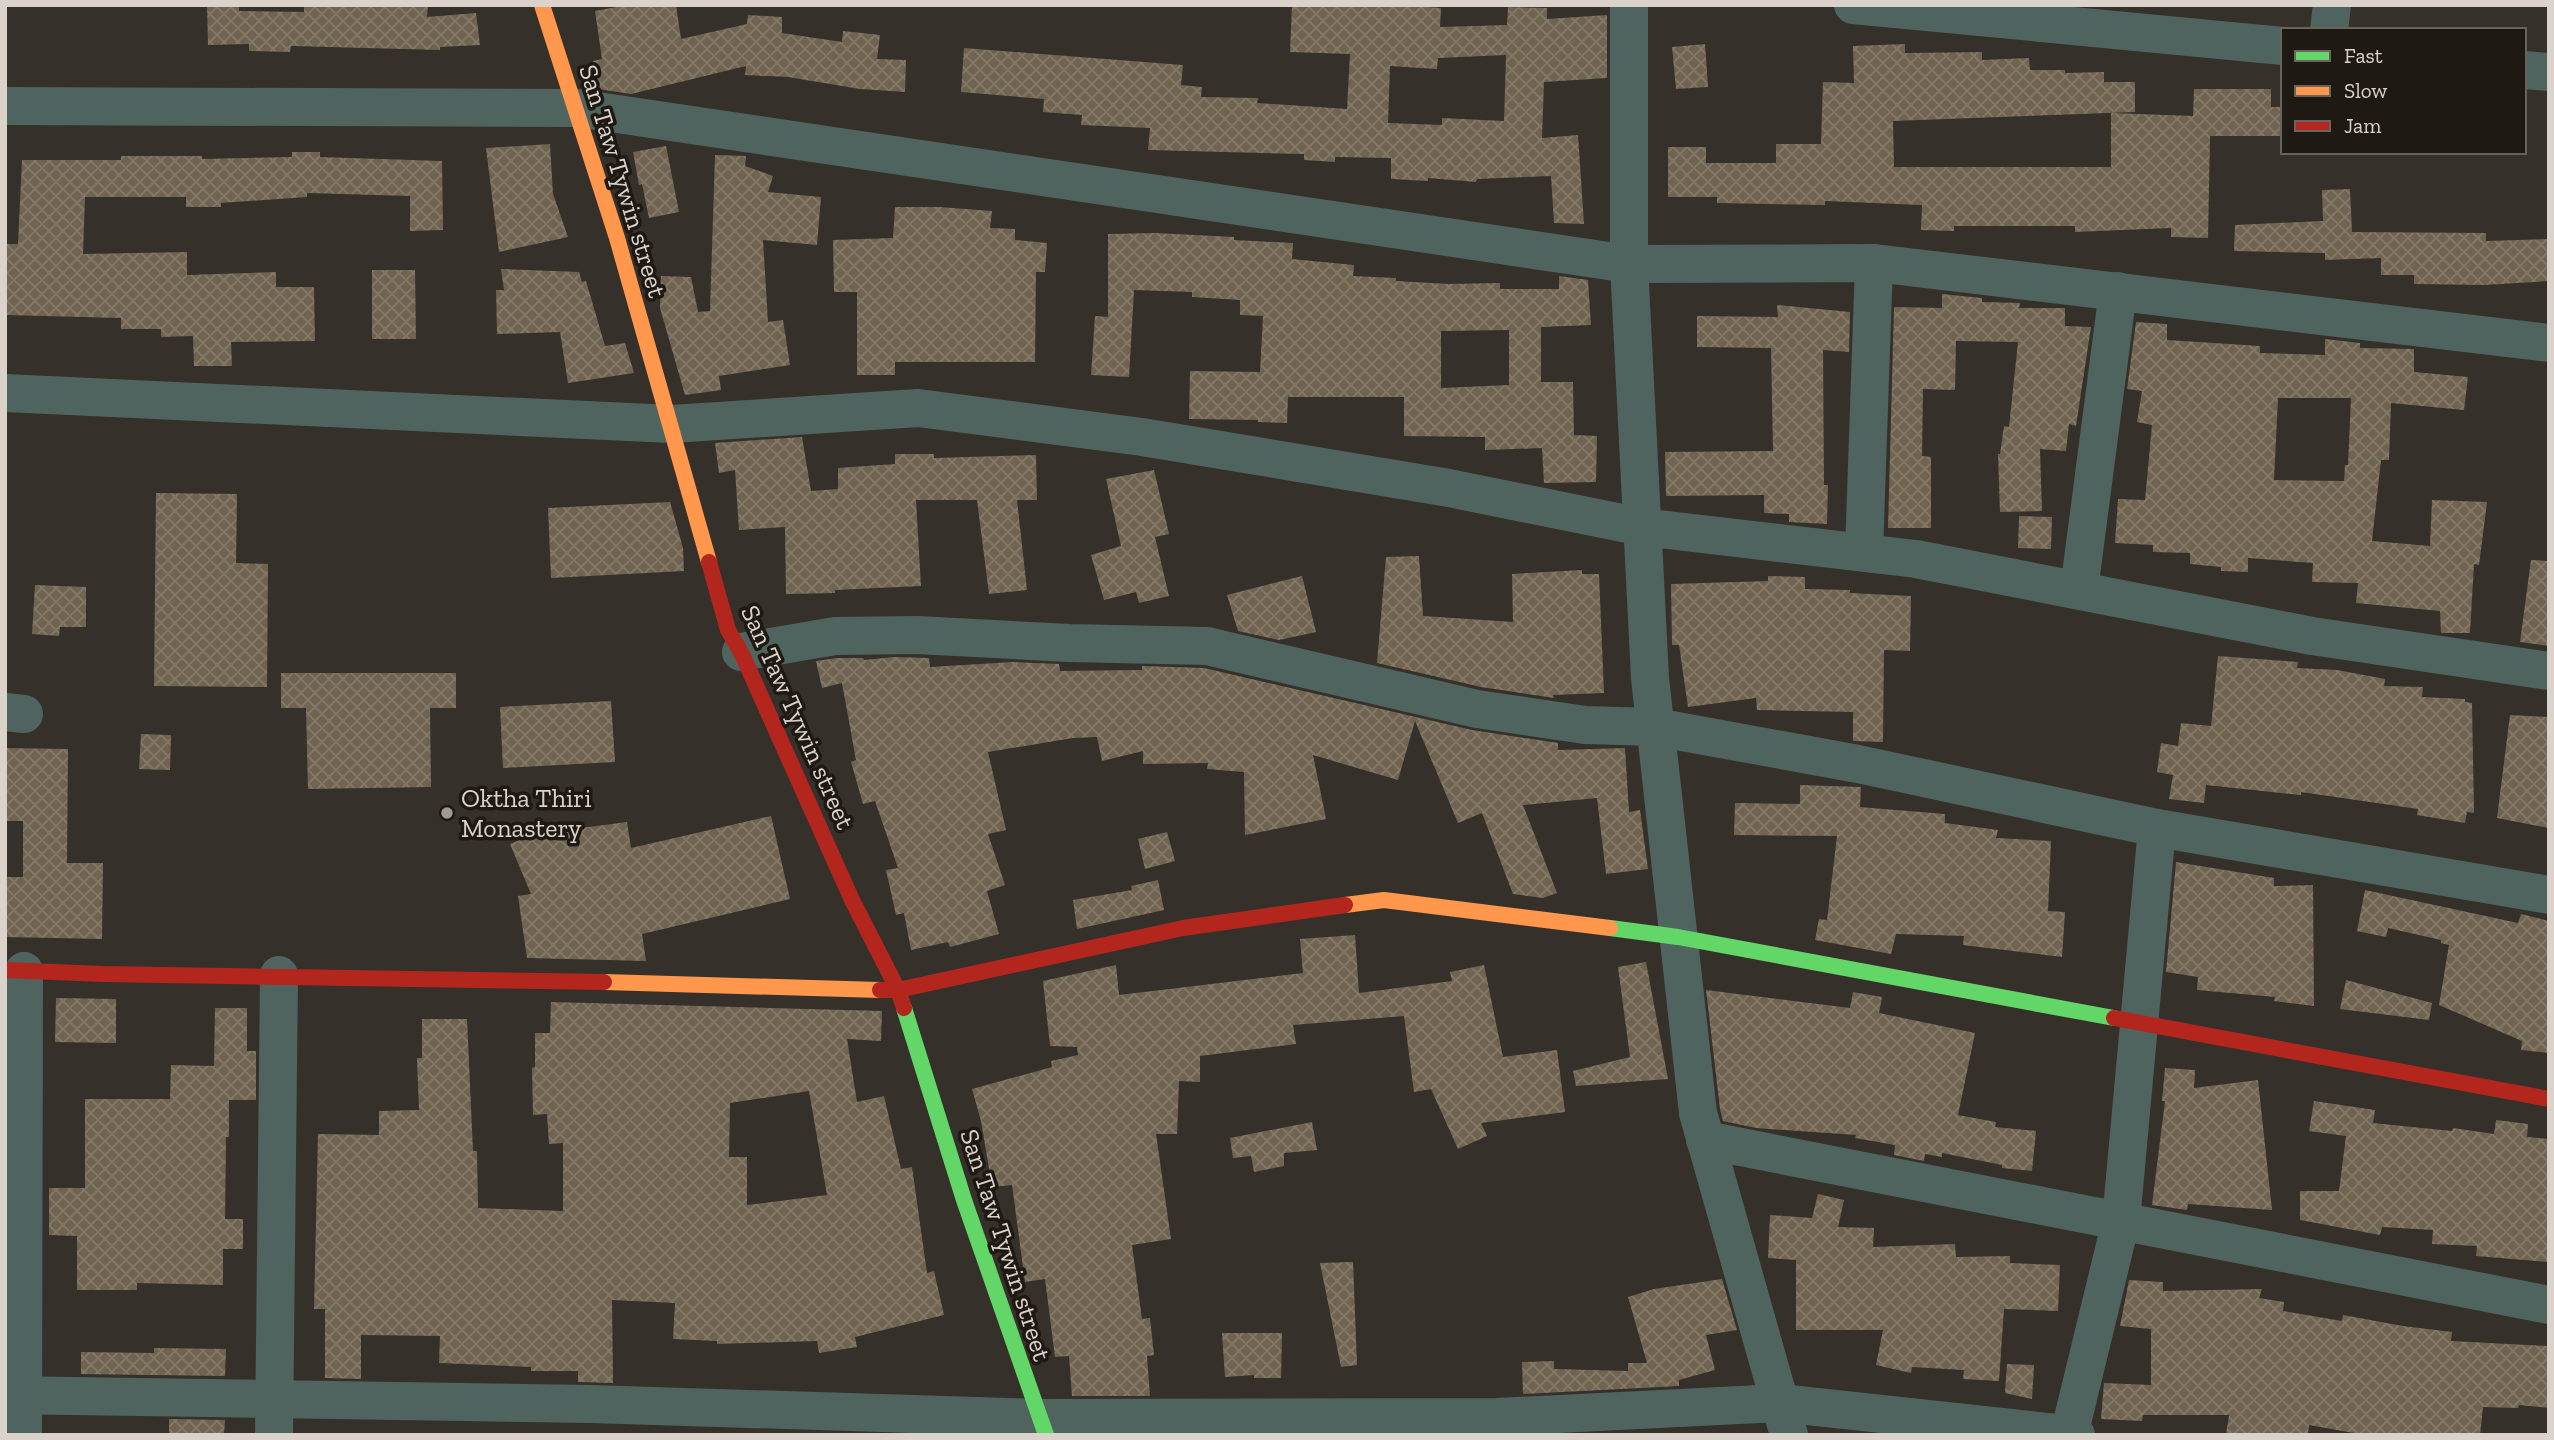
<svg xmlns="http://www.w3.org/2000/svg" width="2554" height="1440" font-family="'Zilla Slab',serif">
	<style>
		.building { fill: url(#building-cross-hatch); fill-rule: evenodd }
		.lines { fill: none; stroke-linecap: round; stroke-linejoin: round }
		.street { stroke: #4f645f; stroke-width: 38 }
		.fast { stroke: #63d668; stroke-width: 16 }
		.slow { stroke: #ff974d; stroke-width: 16 }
		.jam { stroke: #b3261e; stroke-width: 16 }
		.poi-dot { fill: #a19993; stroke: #1e1913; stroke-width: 2.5 }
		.labels { text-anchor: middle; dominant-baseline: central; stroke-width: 7; stroke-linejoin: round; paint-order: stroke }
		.street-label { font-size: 26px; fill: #dbd2cb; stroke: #1e1913 }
		.poi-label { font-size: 26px; fill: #dbd2cb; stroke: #1e1913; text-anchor: start }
	</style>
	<defs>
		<pattern id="building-cross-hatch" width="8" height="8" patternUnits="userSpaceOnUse" patternTransform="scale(1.75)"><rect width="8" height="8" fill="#706451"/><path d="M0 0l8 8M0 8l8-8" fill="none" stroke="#847969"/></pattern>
	</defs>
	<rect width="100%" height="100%" fill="#36302a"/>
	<g class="building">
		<path d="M207,5H239V11L304,12V5H428L427,17L476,13L480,45L440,47V50L291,46L290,52L249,51V44L208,45Z"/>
		<path d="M627,5H676L681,39L747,24L748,15L782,17V33L842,42L843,31L880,35L877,59L906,60L905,92L860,89L788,77L745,75L746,66L631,94L598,89L593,61L602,59L595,11Z"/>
		<path d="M1292,5H1400L1441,8L1440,27L1507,25L1508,7L1547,8V19L1607,15V78L1544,82L1542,138L1578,135L1584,224L1554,223L1551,176L1477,179L1476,182L1428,178V181L1391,179V158L1335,157V162L1304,160V154L1148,150L1150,128L1081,125L1082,115L1043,112L1044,99L961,92L964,48L1183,65L1181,85L1202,87L1201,97L1258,98L1257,103L1347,109L1350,54L1290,52ZM1506,55L1504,121L1442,118V125L1388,123L1390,66L1437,69L1438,58Z"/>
		<path d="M1705,44L1708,87L1676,89L1672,47Z"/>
		<path d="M1905,44V53L1982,52V60L2029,58L2030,70H2065V73L2104,72V82H2135V112L1893,121L1894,167H2111V113L2193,116L2194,89H2271V107H2283V136H2210L2208,238L2171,237V228L2075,232V226H1954V231L1921,230L1922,205L1825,201V205L1717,203V197H1668V147H1706V163H1776V144H1821L1823,82L1854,83L1853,46Z"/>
		<path d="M550,144L553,194L568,237L499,252L486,148Z"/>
		<path d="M666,146L679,212L649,218L642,184L639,185L633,152Z"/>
		<path d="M292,152H320V157L442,161L443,230L410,231V196L307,193V197L221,203V207H186V197H85L83,254L187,252V275L276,272V287H314L315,341L231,342L232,366H194L193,336L161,337V329H121V318L5,315V244H18L22,160H121V156H202V159L292,157Z"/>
		<path d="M715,155L746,156L745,166L773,176L768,192L821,197L817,245L763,240L768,322L783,320L790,365L719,376L721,390L685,395L660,308L661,276L691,277L698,312L710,311Z"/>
		<path d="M2350,189L2352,232L2486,233V241L2549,239V281L2485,285L2414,284V275H2381V258L2325,260V253L2234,251L2235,225L2323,221L2322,190Z"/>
		<path d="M895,207H939L992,211L990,228L1015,229V240L1047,243L1045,272H1036L1035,362H895V375H857V292H834L833,240L893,238Z"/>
		<path d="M1155,233L1234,237V240L1293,243L1292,259L1354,265L1353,276L1396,278V281L1449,284L1500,283V289H1559V276L1588,280L1591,325L1541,327V382H1573L1574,435L1597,436L1596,482L1544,483L1542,448L1485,450V437L1404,436V397H1288L1287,423L1258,422V420L1189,419L1190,371L1260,372L1263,316L1240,315V300L1192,297V292L1134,290L1129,377L1091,375L1095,316L1108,317V234ZM1509,330V385L1441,388V331Z"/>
		<path d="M501,269L579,272L582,282L586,281L605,346L625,343L634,373L568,383L560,332L497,334L496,290H504Z"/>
		<path d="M372,270H415L416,339H372Z"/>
		<path d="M1942,294L1982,298V302L2020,303L2019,308H2065V326L2091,327L2076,426L2069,424L2066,451L2040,449L2042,511L2000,512L1998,454H2000L2004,426L2009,427L2018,342L1956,341L1955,390L1923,389L1922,456L1931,457V528H1888L1894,307L1942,308Z"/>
		<path d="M1777,305L1850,312L1849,352L1823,350L1824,485H1828L1827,524L1789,522V514L1764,513V495L1666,496L1665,452L1773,451L1771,348L1697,347V316L1778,317Z"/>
		<path d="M2136,322L2167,324V340L2260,346V353L2325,355V339L2360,343V348L2414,349V372L2468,377L2464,410L2391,403L2389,460H2381L2372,541L2430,546L2432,500L2487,502L2479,565L2474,564L2470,633H2441L2440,611L2356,603L2358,583L2312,582L2313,563L2248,558V572L2221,571V567L2190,564V553L2153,552V545L2115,543L2118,499L2145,500L2152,425L2137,422L2142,391L2127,389ZM2278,398H2351L2348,465H2345L2344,481L2274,480Z"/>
		<path d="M802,437L811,491L838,489V468L895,464V454H934V458L1036,455L1037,500H1017L1027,590L989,594L977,500H916L921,586L835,590V593L786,594L785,527L739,530L735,470L719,473L715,443Z"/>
		<path d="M1154,470L1169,534L1155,537L1169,596L1139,603L1136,592L1104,600L1091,555L1121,546L1106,479Z"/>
		<path d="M156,493L237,494L236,563L268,564L267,687L154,686Z"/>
		<path d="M670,502L683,548L684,571L551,578L548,508Z"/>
		<path d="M2019,516L2052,517L2051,549L2018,548Z"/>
		<path d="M1419,556L1423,616L1513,622L1512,574L1582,570V574H1599L1604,693L1553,695L1554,698L1481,687L1377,663L1386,557Z"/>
		<path d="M2531,560L2549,561V646L2520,642Z"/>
		<path d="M1302,576L1316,632L1279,640L1238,631L1227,595Z"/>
		<path d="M1768,576L1805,577V589L1850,590V593L1911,596L1910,651L1884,650L1883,742L1853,741V712L1757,710L1756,698L1688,707L1679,645H1672L1671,584L1768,581Z"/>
		<path d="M35,585L86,587V627H60L59,636L32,634Z"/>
		<path d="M2218,656L2298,662L2297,668L2337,670L2385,679L2384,686L2423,687L2422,697L2465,699V702L2472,703L2474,813L2467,812L2465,823L2417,815L2418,809L2301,792V795L2206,785L2204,803L2169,799L2173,775L2157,772L2161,743L2178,746L2181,723L2211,726Z"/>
		<path d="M894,657L929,658L930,667L1013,662L1059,664L1060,671L1142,670V666L1204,668L1472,730L1558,743V750L1625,748L1629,812L1640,810L1648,869L1606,874L1597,798L1523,805L1557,893L1543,898L1513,894L1482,813L1458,823L1415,721L1398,780L1313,755L1326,819L1245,835L1244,772L1207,769L1208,763L1143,764V751L1102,761L1097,737L1073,738L988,752L1006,830L988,834L1005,885L987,891L999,934L950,947L948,942L911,950L904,913L896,915L886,870L898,868L875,801L863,804L851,762L856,760L842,683L822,688L816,661L837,658H863L864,660Z"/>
		<path d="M281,673H456V708H430L431,787L308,789L306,708H281Z"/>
		<path d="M611,701L615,762L503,768L500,707Z"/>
		<path d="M2510,715L2549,717V828L2497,818Z"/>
		<path d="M141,734L171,735L170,770L139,769Z"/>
		<path d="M5,748L68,749L67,863H103L102,939L5,937V877H23V821H5Z"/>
		<path d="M1800,785L1861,787L1860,807L1945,814V823L1998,830L1996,838L2051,841L2048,911L2065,912L2062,957L1963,945L1964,936L1896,934L1891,954L1815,940L1819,919L1827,920L1837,836L1734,835L1735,803L1800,804Z"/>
		<path d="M771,816L790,899L642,934L646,961L527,958L518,896L531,894L510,844L535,834L627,822L631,848Z"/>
		<path d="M1167,832L1175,861L1145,869L1138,839Z"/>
		<path d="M2176,862L2274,878V886L2313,885L2314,1006L2274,1001L2275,997L2197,990L2198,977L2166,972Z"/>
		<path d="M1158,880L1164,910L1077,929L1073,900L1132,890L1131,886Z"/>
		<path d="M2365,890L2518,923L2521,914L2549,921V1053L2521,1050L2522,1041L2439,1005L2449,945L2441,943V940L2388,928L2386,937L2357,931Z"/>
		<path d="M1355,935L1359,993L1452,981L1450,972L1484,965L1503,1057L1557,1050L1565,1112L1481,1123L1487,1136L1458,1149L1431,1089L1414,1092L1404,1016L1293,1025L1296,1044L1200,1056V1082L1179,1081L1177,1134H1156L1171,1239L1132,1245L1142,1319L1150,1318L1154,1355L1147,1356L1150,1396H1072L1069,1356L1055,1357L1045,1279L1025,1282L1012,1185L992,1187L981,1121L972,1089L1052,1067L1051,1061L1078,1055L1077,1047L1050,1046L1043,981L1116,965L1119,995L1303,973L1300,939Z"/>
		<path d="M1646,962L1668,1079L1576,1086L1573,1071L1630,1057L1618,967Z"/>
		<path d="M2346,980L2432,1003L2429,1020L2340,1009Z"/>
		<path d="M1706,990L1850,1008L1853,992L1882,997L1879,1013L1975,1033L1958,1115L1996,1122L1995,1127L2036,1131L2032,1171L2002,1168V1165L1942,1153V1157L1925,1154L1924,1161L1894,1155L1895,1145L1855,1138L1856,1135L1756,1128L1723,1121L1720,1109Z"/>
		<path d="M56,998L116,999V1043L55,1042Z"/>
		<path d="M551,1002L882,1011L881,1041L847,1039L857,1102L884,1096L901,1169L912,1167L927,1273L934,1271L944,1315L855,1337L857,1347L819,1353L817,1341L717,1344V1341L673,1339L675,1303L612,1300L613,1383L578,1382V1371H531V1367L439,1363L440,1336L361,1335V1379L325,1378V1309H314L318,1134L379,1135V1111L419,1110L417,1058H422V1019H467L473,1151H477L478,1208L563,1211V1143L549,1144L547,1114L533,1115L532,1068L535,1067V1033H550ZM809,1091L827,1195L747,1205V1157H729L730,1103Z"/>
		<path d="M215,1008H247V1051H256V1100H229V1137H226L225,1219H243V1249H223V1285L137,1283V1290H77V1236L49,1235V1188H85V1099H170L171,1065L214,1066Z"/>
		<path d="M2165,1068L2195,1070L2194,1088L2258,1080L2272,1210L2188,1204L2187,1210L2152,1205L2165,1101H2162Z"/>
		<path d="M2314,1101L2375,1110L2373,1123L2452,1131L2453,1128L2494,1134L2496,1120L2528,1124L2527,1137L2549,1139V1262L2476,1256L2477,1246L2432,1244L2433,1230L2382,1227L2380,1235L2300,1220V1191H2339L2346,1136L2309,1131Z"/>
		<path d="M1312,1122L1317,1150L1284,1153V1166L1254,1172L1251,1156L1233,1158L1230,1138Z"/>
		<path d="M1818,1194L1844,1200L1838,1227L1874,1228L1873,1247L1955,1244L1956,1257L2010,1256V1263L2060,1265L2058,1311L2004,1309L1999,1381L1963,1379L1964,1370L1912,1367L1911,1373L1876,1365L1883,1330H1796V1260L1768,1258L1770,1215L1812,1218Z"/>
		<path d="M1353,1262L1357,1365L1341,1367L1320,1263Z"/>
		<path d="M1722,1279L1737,1330L1706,1335L1715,1370L1679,1380V1386L1523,1394L1522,1362L1554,1361V1369L1628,1371V1363H1647L1628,1297L1654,1289Z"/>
		<path d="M2129,1280L2163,1282V1291L2262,1289L2259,1298L2284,1302L2283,1311L2342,1321L2343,1315L2403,1326L2452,1332L2451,1341L2549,1346V1408L2519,1405L2518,1408L2483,1407L2480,1435H2365L2309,1425L2308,1435H2226L2229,1415H2143L2142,1421L2101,1419L2104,1383L2151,1385V1329L2120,1326Z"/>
		<path d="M1222,1333H1282L1281,1378H1254V1375L1225,1377Z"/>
		<path d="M154,1348L226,1349L225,1376L81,1374V1352L154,1353Z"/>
		<path d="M2007,1364L2034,1365L2032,1399L2005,1393Z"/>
		<path d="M169,1419L225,1420L224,1435H169Z"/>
	</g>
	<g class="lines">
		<g class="street">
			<path d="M1629,5V264L1650,678L1698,1113L1789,1435"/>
			<path d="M1853,5L2283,46"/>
			<path d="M2329,30L2332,5"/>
			<path d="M2524,70L2549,72"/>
			<path d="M5,106L577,108L1629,264L1874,263L2549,343"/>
			<path d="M5,393L672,424L918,408L1142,437L1449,488L1642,527L1916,559L2312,636L2549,671"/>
			<path d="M1864,552L1874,263"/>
			<path d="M2079,590L2118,291"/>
			<path d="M741,652L835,636L917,635L1069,643L1207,646L1477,709L1585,725L1655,727L1858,764L2157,828L2549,895"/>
			<path d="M5,712L24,714"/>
			<path d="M1705,1140L2549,1305"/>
			<path d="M5,1395L591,1404L1039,1418L1497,1417L1780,1403L2076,1435"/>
			<path d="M23,1435L24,971"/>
			<path d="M274,1435L279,975"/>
			<path d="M2069,1435L2121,1221L2157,828"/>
		</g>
		<g class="fast">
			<path d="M1610,928L1678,937L2114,1018"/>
			<path d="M904,1008L964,1200L1046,1435"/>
		</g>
		<g class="slow">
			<path d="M542,5L617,238L709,562"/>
			<path d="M1345,905L1384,900L1610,928"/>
			<path d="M604,982L880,990"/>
		</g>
		<g class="jam">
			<path d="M709,562L728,630L741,652L852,900L898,990L904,1008"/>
			<path d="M5,970L103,974L604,982"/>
			<path d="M880,990H898L1183,928L1345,905"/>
			<path d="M2114,1018L2549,1099"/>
		</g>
	</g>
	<circle class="poi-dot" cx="447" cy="813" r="7"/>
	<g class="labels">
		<g class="street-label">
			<text transform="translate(623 181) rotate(73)">San Taw Tywin street</text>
			<text transform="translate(798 717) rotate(66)">San Taw Tywin street</text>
			<text transform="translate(1006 1245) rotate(72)">San Taw Tywin street</text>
		</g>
		<g class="poi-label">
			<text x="461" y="798">Oktha Thiri<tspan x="461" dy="30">Monastery</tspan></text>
		</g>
	</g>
	<rect width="2554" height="1440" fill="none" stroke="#dbd2cb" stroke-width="14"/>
	<rect x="2281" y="28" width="245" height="126" fill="#1e1913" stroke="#6a635d" stroke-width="2"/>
	<rect x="2295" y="51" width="35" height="10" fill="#63d668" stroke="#6a635d" stroke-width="2"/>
	<text x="2344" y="63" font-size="21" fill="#dbd2cb">Fast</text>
	<rect x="2295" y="86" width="35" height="10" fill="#ff974d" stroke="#6a635d" stroke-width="2"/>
	<text x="2344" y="98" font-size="21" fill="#dbd2cb">Slow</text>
	<rect x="2295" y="121" width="35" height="10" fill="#b3261e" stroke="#6a635d" stroke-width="2"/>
	<text x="2344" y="133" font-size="21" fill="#dbd2cb">Jam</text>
</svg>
